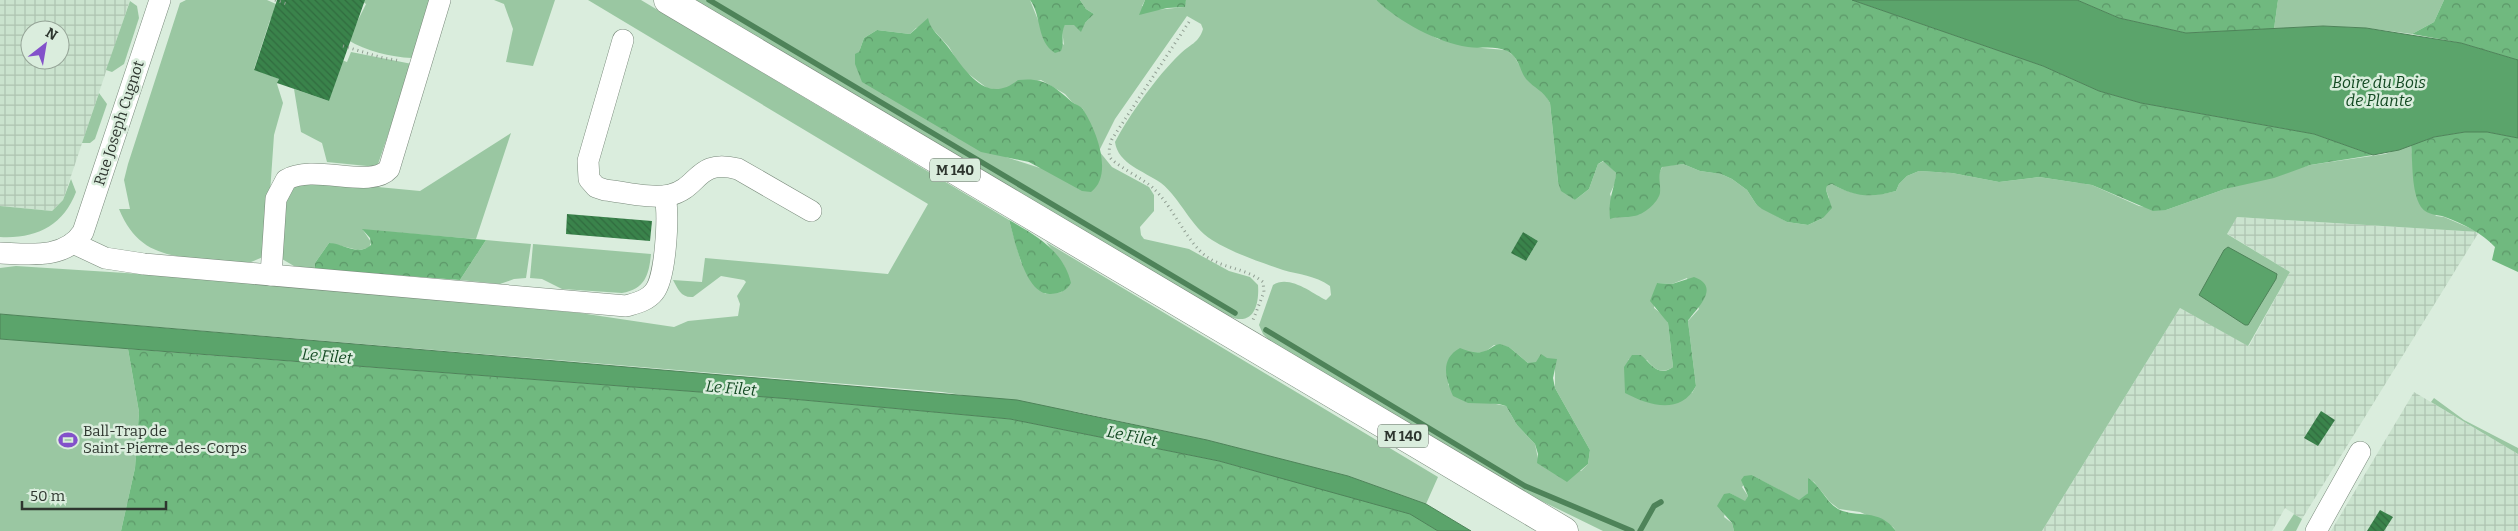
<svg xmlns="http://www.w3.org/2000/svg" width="2518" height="531" font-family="Bitter,serif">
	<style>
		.industrial { fill: url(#industrial-grid); fill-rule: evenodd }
		.green { fill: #9ac7a2; fill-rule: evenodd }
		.forest { fill: url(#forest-crowns) }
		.water { fill: #5ba46b; stroke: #4e8359 }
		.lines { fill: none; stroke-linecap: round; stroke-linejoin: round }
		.stream { stroke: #4e8359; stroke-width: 5.5 }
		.building { fill: url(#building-back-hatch) }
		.minor-casing { stroke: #798a7b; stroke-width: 22 }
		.major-casing { stroke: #798a7b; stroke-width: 29 }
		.path { stroke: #909e92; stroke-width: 3; stroke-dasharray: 1 4; stroke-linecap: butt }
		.minor { stroke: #fff; stroke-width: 21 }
		.major { stroke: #fff; stroke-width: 28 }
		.labels { text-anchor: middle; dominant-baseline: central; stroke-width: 5; stroke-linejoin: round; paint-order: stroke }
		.shield { fill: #daeddd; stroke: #626d63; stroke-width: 1 }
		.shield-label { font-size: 14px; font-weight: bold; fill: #2e362f }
		.street-label { font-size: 15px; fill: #2e362f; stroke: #daeddd }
		.poi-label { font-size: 15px; fill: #2e362f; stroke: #daeddd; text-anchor: start }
		.water-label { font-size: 16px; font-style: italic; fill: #144a23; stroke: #daeddd }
	</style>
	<defs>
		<pattern id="industrial-grid" width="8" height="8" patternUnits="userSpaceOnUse" patternTransform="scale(1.25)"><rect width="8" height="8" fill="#cae3ce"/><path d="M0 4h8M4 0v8" fill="none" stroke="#aec3b1"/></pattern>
		<pattern id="forest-crowns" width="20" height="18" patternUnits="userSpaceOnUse" patternTransform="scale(1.25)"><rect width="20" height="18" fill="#70b97f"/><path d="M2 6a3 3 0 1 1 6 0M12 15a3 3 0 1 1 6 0" fill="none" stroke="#5c9768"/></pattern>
		<pattern id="building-back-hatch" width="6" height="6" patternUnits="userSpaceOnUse" patternTransform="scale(1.25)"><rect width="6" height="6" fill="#3a834b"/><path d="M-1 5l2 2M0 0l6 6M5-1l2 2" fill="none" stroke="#316c3f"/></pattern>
	</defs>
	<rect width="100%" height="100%" fill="#daeddd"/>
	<g class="industrial">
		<path d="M0,0H130L63,200L52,211L0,206ZM30,30H60V60H30Z"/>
		<path d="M2237,217L2479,232L2302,519L2285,508L2272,531H2042L2180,308L2249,346L2290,272L2226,233Z"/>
		<path d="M2414,392L2518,454V531H2331Z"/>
	</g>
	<g class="green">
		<path d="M186,0H267L285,8L270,20L254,69L279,79L277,84L283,103L274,135L266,251L263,257L251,262C237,263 223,261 209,260C166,256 137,253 119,209H130L124,180L128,164L180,3Z"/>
		<path d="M360,0H431L412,58C390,57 366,51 348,40L366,4Z"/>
		<path d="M494,0H555L533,66L506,62L513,29L504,4Z"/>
		<path d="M588,0H641L1009,220L1021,262L1045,294L1062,292L1065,267L1046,242L1438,477L1426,504L1348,476L1207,440L1077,412L942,392L0,314V268L16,266L203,278L580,313L674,327L688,321L738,316L740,304L737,296L746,282L744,280L721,276L693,297C681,298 678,289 673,280L702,282L705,258L888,274L928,204Z"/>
		<path d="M695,0H1030L1038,20L1064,45L1062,30L1065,25L1085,23L1094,14L1086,9L1080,0H1145L1142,6L1156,10L1184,7L1186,0H1376L1400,17L1438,39L1482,48L1506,50L1514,56L1527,79L1544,92L1550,103L1558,182L1575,200L1589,189L1598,164L1604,161L1616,173L1615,183L1610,194L1618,216L1626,217L1659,182V173L1663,166L1683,164L1700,171L1721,174L1732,179L1747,190L1756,204L1787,222L1808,225L1823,218L1829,198L1826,190L1827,186L1832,184C1852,196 1874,197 1896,191L1899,184L1907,176L1919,171L1952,173L1999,182L2039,177L2092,185L2139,206L2166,210L2225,189L2310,165L2385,154L2411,145L2415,184L2436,216L2444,217L2479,232L2237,217L2227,234L2290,272L2248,346L2180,308L2042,531H1896L1893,527L1860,512L1839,509L1830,502L1814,482L1808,479V493L1799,501L1752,475L1742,487L1748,496L1745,502L1730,493L1724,517L1732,523L1734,531H1603L1517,489L1270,341L1263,334L1259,325L1273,285C1289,274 1312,293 1326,300L1331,295L1330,286C1314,275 1300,275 1283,270C1260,262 1233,253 1212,240C1190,226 1181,199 1161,183C1144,171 1118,164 1115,142C1130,114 1157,76 1180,54C1189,45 1199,43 1203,29L1201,24L1187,16L1115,119L1099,151L1112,167L1149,187L1154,195V211L1140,227L1141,235L1144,239L1189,249L1229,271L1250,277L1258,285C1259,298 1257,321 1238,319C1232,318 1224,314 1219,311ZM929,25L949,47L962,69L987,88L999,90L1041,80L1065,94L1072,102L1083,109L1099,151L1040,168L1006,157L859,52L864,38L877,30L910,34L916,28ZM1523,232L1538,241L1526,261L1512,253ZM1687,278L1699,309L1688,321L1696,386L1692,393L1628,359L1647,360C1654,369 1662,375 1673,367L1668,323L1663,315L1654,308L1657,283L1672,284ZM1494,345L1509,347L1528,363L1555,364V388L1590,450L1588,464L1581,471L1538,459L1535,444L1517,425L1506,406L1491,403L1448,385V375L1470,352H1485Z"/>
		<path d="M2278,0H2444L2434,22L2412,34L2366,28L2323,26L2274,29Z"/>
		<path d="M130,1L137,6L139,18L124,64L112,72L106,70Z"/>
		<path d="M351,52L412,64L377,167L327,162L322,143L301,132L294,89L329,101L333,57L347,62Z"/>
		<path d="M99,93L107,104L95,139L90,143H82Z"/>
		<path d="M511,133L476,239L363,230L371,242L369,248L358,250L329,243L315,263V269L294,266L282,259L285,201L289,187L304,180L420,191Z"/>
		<path d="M71,179L76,192C63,226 36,239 0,237V206L52,211L63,200Z"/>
		<path d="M486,240L531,244L526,278L514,279L500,284L460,280Z"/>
		<path d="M533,244L651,254C649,275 645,289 622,293L562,289L542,279L530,278Z"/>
		<path d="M0,339L128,349L139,412L135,468L121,531H0Z"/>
		<path d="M2434,398L2464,420L2518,448V454L2431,402Z"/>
		<path d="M2294,514L2302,519L2296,531H2283Z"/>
	</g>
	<g class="forest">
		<path d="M1030,0H1080L1086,9L1094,14L1085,23L1081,32L1074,25H1065C1060,34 1065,42 1061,51L1055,53C1036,41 1042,16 1030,0Z"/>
		<path d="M1145,0H1186L1185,7L1167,8L1139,15Z"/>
		<path d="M1376,0H1852L2043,66L2099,91L2141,103L2314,134L2373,155L2310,165L2274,178L2225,189L2166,210L2153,211L2092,185L2039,177L1999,182L1952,173L1919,171L1907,176L1899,184L1896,191C1872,198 1854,197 1832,184L1827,186L1826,190L1832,208L1823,218L1808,225L1787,222L1762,209L1756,204L1747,190L1732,179L1721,174L1700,171L1683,164L1662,167C1657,176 1661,183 1660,193C1658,203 1643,215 1634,216C1626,218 1619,216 1610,219C1608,197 1614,192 1616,173L1603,161L1598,164L1589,189L1575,200L1561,191L1558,182L1550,103C1543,90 1535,89 1526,79C1519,69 1519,57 1507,51C1495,45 1481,49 1468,47C1436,42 1400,22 1376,0Z"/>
		<path d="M2077,0H2278L2274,29L2186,33L2119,18Z"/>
		<path d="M2444,0H2518V60L2461,43L2412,34L2434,22Z"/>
		<path d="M928,18C930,30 941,37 948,47C965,70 986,106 1018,80C1044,77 1054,86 1072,102C1076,105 1082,106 1084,111C1096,130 1114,175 1091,192L1082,191L1029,162L981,152L862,82L855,64V54L859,52L864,38L877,30L910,34Z"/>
		<path d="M2465,132H2487L2518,138V272L2492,260L2495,247C2482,233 2464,224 2445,217C2437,214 2428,216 2421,207C2411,191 2413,163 2411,145L2434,137Z"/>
		<path d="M1009,220C1035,235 1064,251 1071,283C1066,291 1061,293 1051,294C1025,296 1015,240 1009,220Z"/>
		<path d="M362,229L486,240L460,280L315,269V263L329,243C343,243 358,257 371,245L370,238Z"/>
		<path d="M1694,277C1722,287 1696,309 1688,321L1696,386C1680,416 1648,405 1625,393L1624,367L1632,355H1641C1651,364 1659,378 1673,367L1668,323L1650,301L1657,283L1672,284Z"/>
		<path d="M1500,344L1509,347L1528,363L1536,362L1541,354L1547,358L1557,359L1553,378L1555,388L1590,450L1588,464L1567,482L1537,463L1538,454L1535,444L1517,425L1506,406L1499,404L1468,403L1453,396C1445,377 1440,359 1460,348C1467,351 1477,354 1485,351C1491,349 1493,345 1500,344Z"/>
		<path d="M128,349L792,399L1010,419L1219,461L1411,514L1438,531H121L135,468L139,412Z"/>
		<path d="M1752,475L1799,500L1808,493V478C1821,486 1825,501 1838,509C1858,519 1878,507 1896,531H1734L1732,523L1717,506L1724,494L1730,493L1745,501L1748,496L1741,480L1744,476Z"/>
	</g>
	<g class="water">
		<path d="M1852,0H2077L2119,18L2186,33L2323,26L2366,28L2461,43L2518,60V138L2487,132H2465L2434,137L2399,150L2373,155L2314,134L2141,103L2099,91L2043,66Z"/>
		<path d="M2228,247L2277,274L2276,279L2248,325H2245L2199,295L2224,250Z"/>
		<path d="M0,314L1017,400L1207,440L1348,476L1426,504L1471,531H1438L1410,514L1219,461L1010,419L792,399L0,339Z"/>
	</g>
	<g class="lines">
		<g class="stream">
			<path d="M709,0L1235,313"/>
			<path d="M1266,330L1525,486L1632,531"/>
			<path d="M1640,531L1654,506L1661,502"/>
		</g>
	</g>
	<g class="building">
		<path d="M277,0H365L329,101L277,83L279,79L254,70Z"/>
		<path d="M567,214L652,221L650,241L566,234Z"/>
		<path d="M1523,232L1538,241L1526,261L1511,253Z"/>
		<path d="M2321,411L2335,420L2318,446L2304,438Z"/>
		<path d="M2380,510L2393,517L2384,531H2367Z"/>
	</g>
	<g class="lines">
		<g class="minor-casing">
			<g id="minor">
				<path d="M623,40L588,161L589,179L596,187L605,190C625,192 650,199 670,195C700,188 696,158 738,169L811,211"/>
				<path d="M73,243L105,258L144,264L626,306C636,303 647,301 654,292C666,278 669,215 665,196"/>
				<path d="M0,253C28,254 65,260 83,232L160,0"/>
				<path d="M271,275L276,199L286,180C314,163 370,190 389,169L440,0"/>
				<path d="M2316,531L2360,452"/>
			</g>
		</g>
		<g class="major-casing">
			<path id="major" d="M668,0L1564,531"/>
		</g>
		<g class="path">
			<path d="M275,0L287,4"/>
			<path d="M1189,22L1112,139C1110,145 1108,151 1110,157C1112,163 1145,180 1153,188C1173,206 1187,243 1207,257C1225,269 1246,268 1263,282L1264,292L1253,320"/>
			<path d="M343,46L383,58L401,61"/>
		</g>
		<use href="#minor" class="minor"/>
		<use href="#major" class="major"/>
	</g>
	<defs>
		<g id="stadium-bare" transform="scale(1.5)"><path d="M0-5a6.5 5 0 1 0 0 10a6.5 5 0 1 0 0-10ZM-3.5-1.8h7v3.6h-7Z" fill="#8351ca" stroke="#daeddd" stroke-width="2.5" paint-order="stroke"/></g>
	</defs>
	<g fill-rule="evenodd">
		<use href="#stadium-bare" x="68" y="440"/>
	</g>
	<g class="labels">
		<g class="shield">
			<rect x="930" y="158.5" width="50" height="23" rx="4"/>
			<rect x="1378" y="424.5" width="50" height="23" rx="4"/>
		</g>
		<g class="shield-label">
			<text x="955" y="170">M 140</text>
			<text x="1403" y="436">M 140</text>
		</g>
		<g class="street-label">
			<text transform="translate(119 123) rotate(-72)">Rue Joseph Cugnot</text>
		</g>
		<g class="poi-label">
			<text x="83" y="431">Ball-Trap de<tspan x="83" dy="17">Saint-Pierre-des-Corps</tspan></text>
		</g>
		<g class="water-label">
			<text x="2379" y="82">Boire du Bois<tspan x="2379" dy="18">de Plante</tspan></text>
			<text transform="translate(327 356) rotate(5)">Le Filet</text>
			<text transform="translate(731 388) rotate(5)">Le Filet</text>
			<text transform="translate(1132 436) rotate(11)">Le Filet</text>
		</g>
	</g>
	<g transform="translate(45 45) rotate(31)"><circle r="24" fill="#daeddd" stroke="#95a497"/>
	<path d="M0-4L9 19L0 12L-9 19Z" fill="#8351ca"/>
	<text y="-8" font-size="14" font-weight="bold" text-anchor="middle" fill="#2e362f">N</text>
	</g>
	<path d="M22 501v8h144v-8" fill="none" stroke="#2e362f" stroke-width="2.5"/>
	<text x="30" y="501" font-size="15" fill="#2e362f" stroke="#daeddd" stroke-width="4" paint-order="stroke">50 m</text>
</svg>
